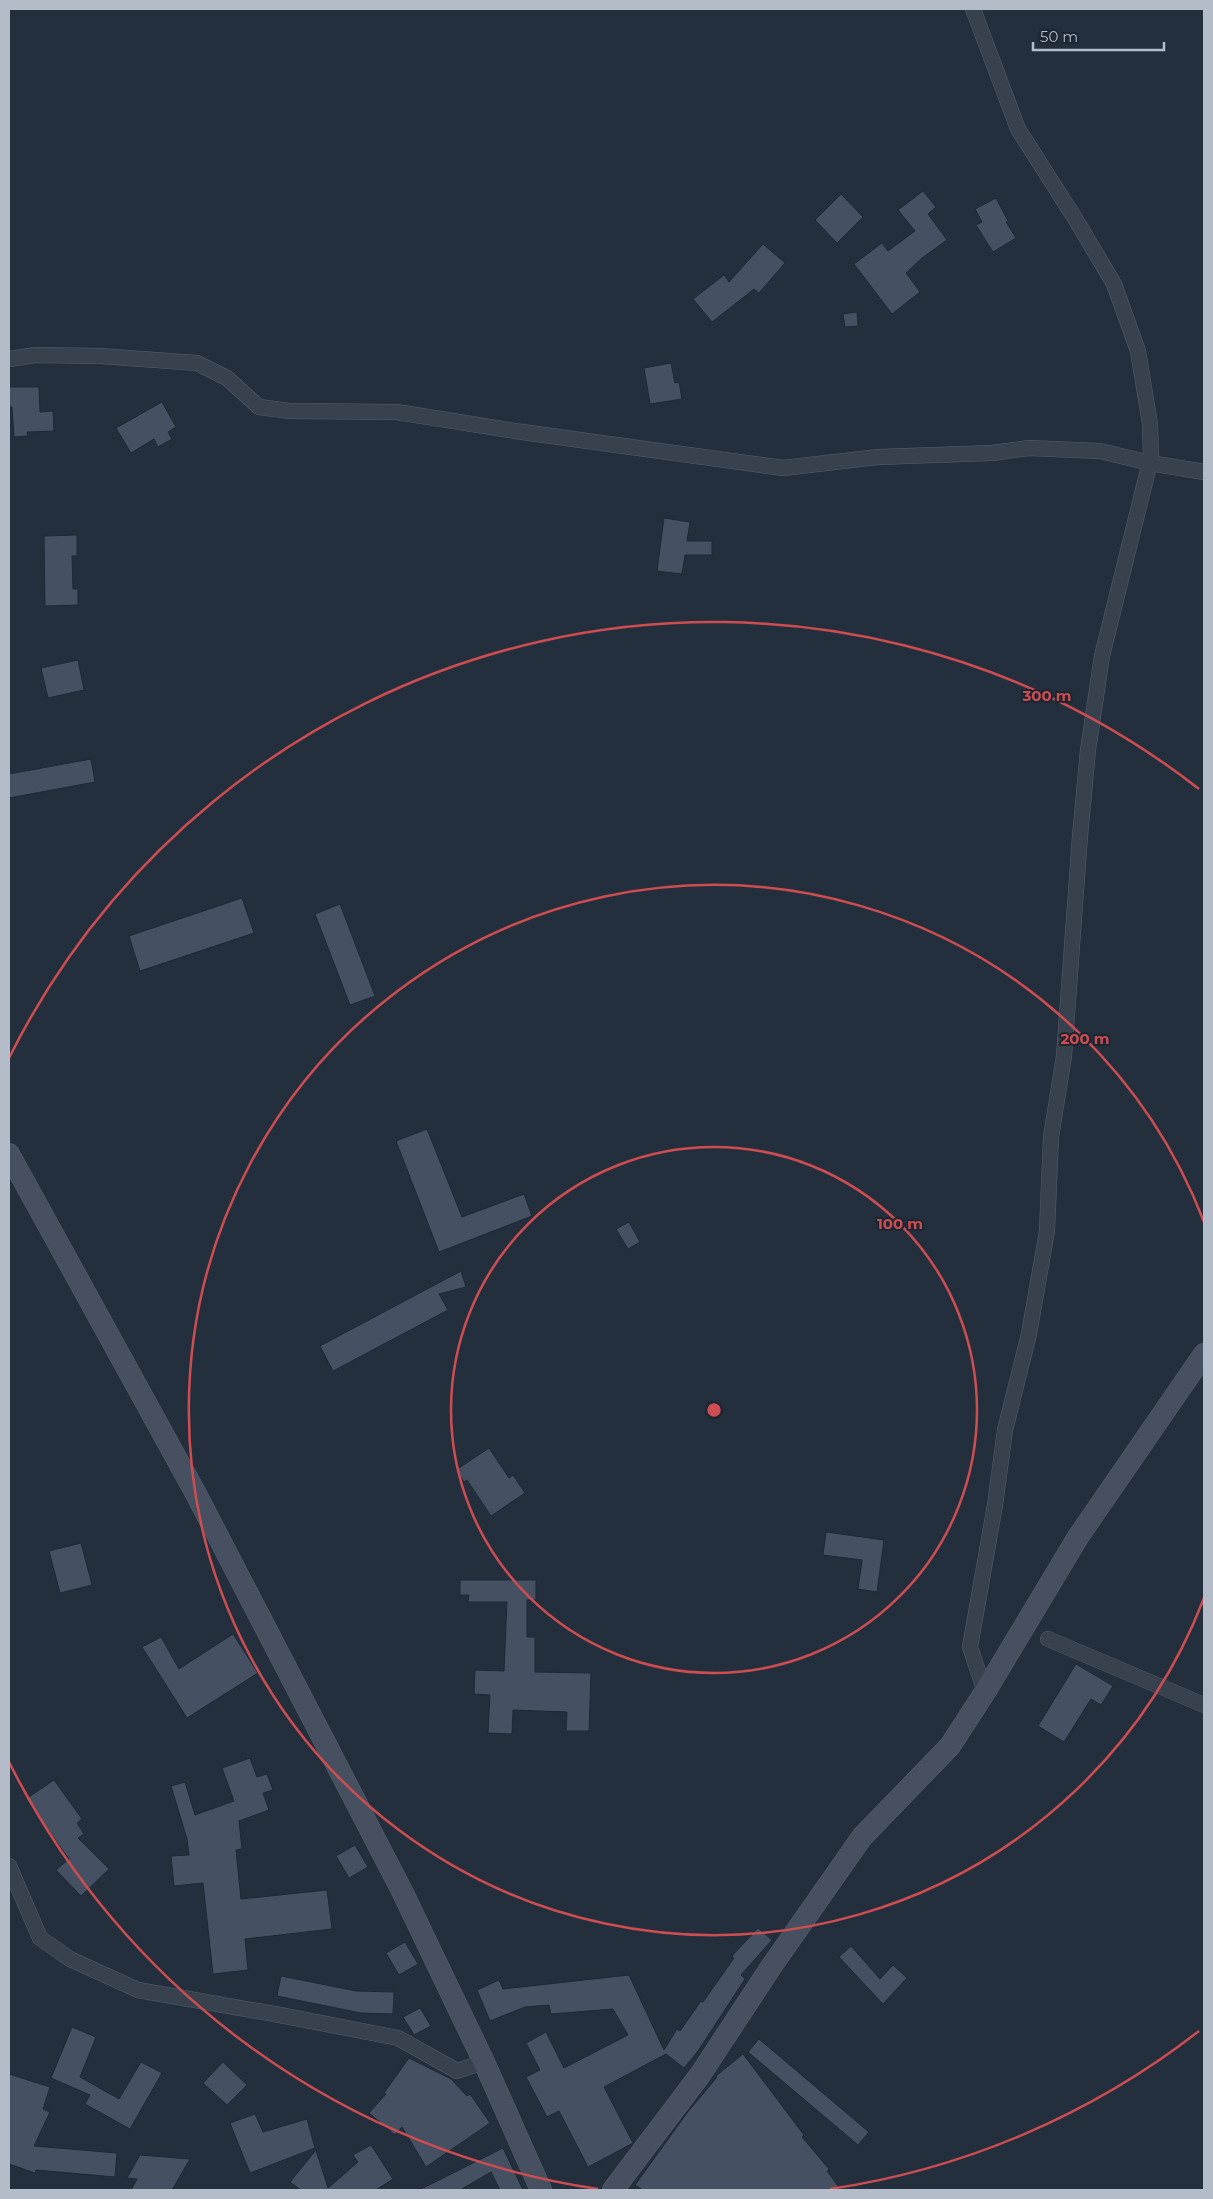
<svg xmlns="http://www.w3.org/2000/svg" width="1213" height="2199" font-family="Montserrat,sans-serif">
	<style>
		.building { fill: #455162; stroke: #1f2835 }
		.lines { fill: none; stroke-linecap: round; stroke-linejoin: round }
		.street-casing { stroke: #565f6c; stroke-width: 16 }
		.secondary-casing { stroke: #565f6c; stroke-width: 22 }
		.street { stroke: #38414e; stroke-width: 15 }
		.secondary { stroke: #465061; stroke-width: 21 }
		.ring { fill: none; stroke: #ce4d50; stroke-width: 2.5 }
		.centre { fill: #ce4d50; stroke: #1d2633; stroke-width: 2.5 }
		.ring-label { font-size: 15px; text-anchor: middle; font-weight: bold; fill: #ce4d50; stroke: #1d2633; stroke-width: 4; stroke-linejoin: round; paint-order: stroke }
	</style>
	<rect width="100%" height="100%" fill="#242f3e"/>
	<g class="building">
		<path d="M923,191L936,207L928,214L947,240L922,258L906,273L920,292L892,314L854,264L882,243L888,251L915,231L898,210Z"/>
		<path d="M841,194L863,217L837,243L815,220Z"/>
		<path d="M996,198L1008,221L1006,222L1016,238L993,252L976,225L982,222L975,209Z"/>
		<path d="M763,244L785,263L759,293L754,289L712,322L693,299L724,275L729,282Z"/>
		<path d="M857,312L858,326L845,327L843,314Z"/>
		<path d="M671,363L675,383L679,382L682,399L650,404L644,368Z"/>
		<path d="M9,387H39L40,412L53,411L54,431L27,432L28,436L14,437L12,407H9Z"/>
		<path d="M162,402L176,427L168,432L172,439L158,447L154,439L131,453L116,428Z"/>
		<path d="M664,518L690,522L687,541H712V555H685L682,574L657,571Z"/>
		<path d="M77,535V556H72L73,589H78V605L45,606L44,536Z"/>
		<path d="M78,660L84,690L48,698L41,668Z"/>
		<path d="M91,759L95,782L9,798V774Z"/>
		<path d="M242,898L254,933L140,971L129,936Z"/>
		<path d="M340,904L375,996L350,1005L315,914Z"/>
		<path d="M427,1129L462,1217L524,1194L532,1216L439,1252L396,1141Z"/>
		<path d="M629,1222L640,1242L628,1249L616,1229Z"/>
		<path d="M461,1271L466,1287L439,1294L448,1310L333,1371L320,1346Z"/>
		<path d="M489,1448L509,1478L513,1475L525,1493L491,1516L467,1480L464,1482L456,1470Z"/>
		<path d="M826,1532L884,1540L877,1592L858,1589L862,1560L823,1555Z"/>
		<path d="M81,1543L92,1585L60,1593L49,1551Z"/>
		<path d="M460,1580H536V1600H527V1637H535V1672L591,1673L589,1731H566L567,1712L513,1710L512,1734L488,1733L490,1695L474,1694L475,1670L504,1671L507,1602H468L469,1595H460Z"/>
		<path d="M233,1634L258,1673L187,1718L142,1647L161,1637L179,1669Z"/>
		<path d="M1076,1664L1113,1686L1101,1705L1091,1699L1064,1742L1038,1726Z"/>
		<path d="M250,1758L257,1777L267,1774L273,1790L263,1793L269,1810L239,1821L242,1849L236,1850L241,1899L327,1890L332,1929L245,1939L248,1970L213,1974L203,1883L174,1886L171,1856L189,1855L187,1839L171,1786L185,1782L195,1815L234,1801L222,1768Z"/>
		<path d="M54,1780L82,1819L77,1823L84,1834L78,1838L109,1869L81,1896L56,1870L69,1859L26,1799Z"/>
		<path d="M355,1845L368,1867L349,1878L336,1856Z"/>
		<path d="M758,1928L772,1940L741,1975L745,1979L698,2051L684,2068L666,2054L604,2087L633,2143L588,2167L559,2111L547,2117L526,2077L540,2070L526,2043L546,2032L564,2068L628,2035L613,2009L551,2014L549,2005L525,2007L490,2021L477,1990L499,1980L503,1989L629,1975L664,2050L677,2029L680,2031L701,2001L703,2002L734,1958L732,1956Z"/>
		<path d="M405,1942L418,1964L399,1975L386,1953Z"/>
		<path d="M851,1946L880,1979L893,1965L907,1978L883,2004L839,1957Z"/>
		<path d="M281,1976L356,1991L394,1992L393,2014L361,2013L277,1996Z"/>
		<path d="M420,2008L431,2026L414,2035L403,2017Z"/>
		<path d="M72,2027L96,2037L80,2077L119,2099L141,2062L162,2073L130,2129L85,2104L90,2095L51,2078Z"/>
		<path d="M759,2039L869,2132L858,2145L748,2052Z"/>
		<path d="M743,2054L804,2135L802,2137L829,2169L827,2171L841,2190H643L635,2185L687,2113L717,2077L716,2076Z"/>
		<path d="M409,2058L451,2079L467,2096L470,2094L490,2123L426,2167L402,2127L395,2135L369,2113L386,2094L384,2093Z"/>
		<path d="M223,2062L247,2085L227,2105L203,2083Z"/>
		<path d="M9,2074L50,2087L43,2109L50,2112L34,2146L117,2153L115,2177L36,2170L35,2173L9,2164Z"/>
		<path d="M255,2114L263,2132L307,2119L315,2148L250,2173L230,2123Z"/>
		<path d="M371,2145L393,2179L376,2190H301L290,2182L316,2150L328,2188L358,2162L353,2155Z"/>
		<path d="M503,2148L523,2190H500L491,2172L460,2190H419Z"/>
		<path d="M140,2155L190,2159L172,2190H131L137,2179L127,2178Z"/>
	</g>
	<g class="lines">
		<g class="street-casing">
			<g id="street">
				<path d="M973,9L1018,129L1076,220L1114,284L1138,351L1150,424L1151,458L1102,656L1088,750L1080,836L1064,1056L1051,1137L1047,1231L1029,1334L1005,1430L995,1505L970,1647L985,1692"/>
				<path d="M9,359L36,355L100,356L197,363L227,378L259,407L290,411L397,412L515,431L783,468L878,457L992,453L1029,448L1100,451L1150,463L1204,472"/>
				<path d="M1048,1639L1204,1705"/>
				<path d="M9,1866L40,1938L70,1959L138,1990L280,2015L398,2038L457,2071L484,2062"/>
			</g>
		</g>
		<g class="secondary-casing">
			<g id="secondary">
				<path d="M9,1154L195,1492L402,1891L484,2062L541,2190"/>
				<path d="M613,2190L700,2075L771,1967L862,1837L950,1746L985,1692L1078,1537L1204,1354"/>
			</g>
		</g>
		<use href="#street" class="street"/>
		<use href="#secondary" class="secondary"/>
	</g>
	<g class="ring">
		<circle cx="714" cy="1410" r="263"/>
		<path d="M1204 1598A525 525 0 1 1 1204 1222"/>
		<path d="M1199 2031A788 788 0 0 1 830 2189M598 2189A788 788 0 0 1 9 1762M9 1058A788 788 0 0 1 1199 789"/>
	</g>
	<circle cx="714" cy="1410" r="8" class="centre"/>
	<g class="ring-label">
		<text x="1047" y="701">300 m</text>
		<text x="1085" y="1044">200 m</text>
		<text x="900" y="1229">100 m</text>
	</g>
	<rect width="1213" height="2199" fill="none" stroke="#b4bcc9" stroke-width="20"/>
	<path d="M1033 42v8h131v-8" fill="none" stroke="#b4bcc9" stroke-width="2.5"/>
	<text x="1040" y="42" font-size="15" fill="#b4bcc9" stroke="#1d2633" stroke-width="4" paint-order="stroke">50 m</text>
</svg>
